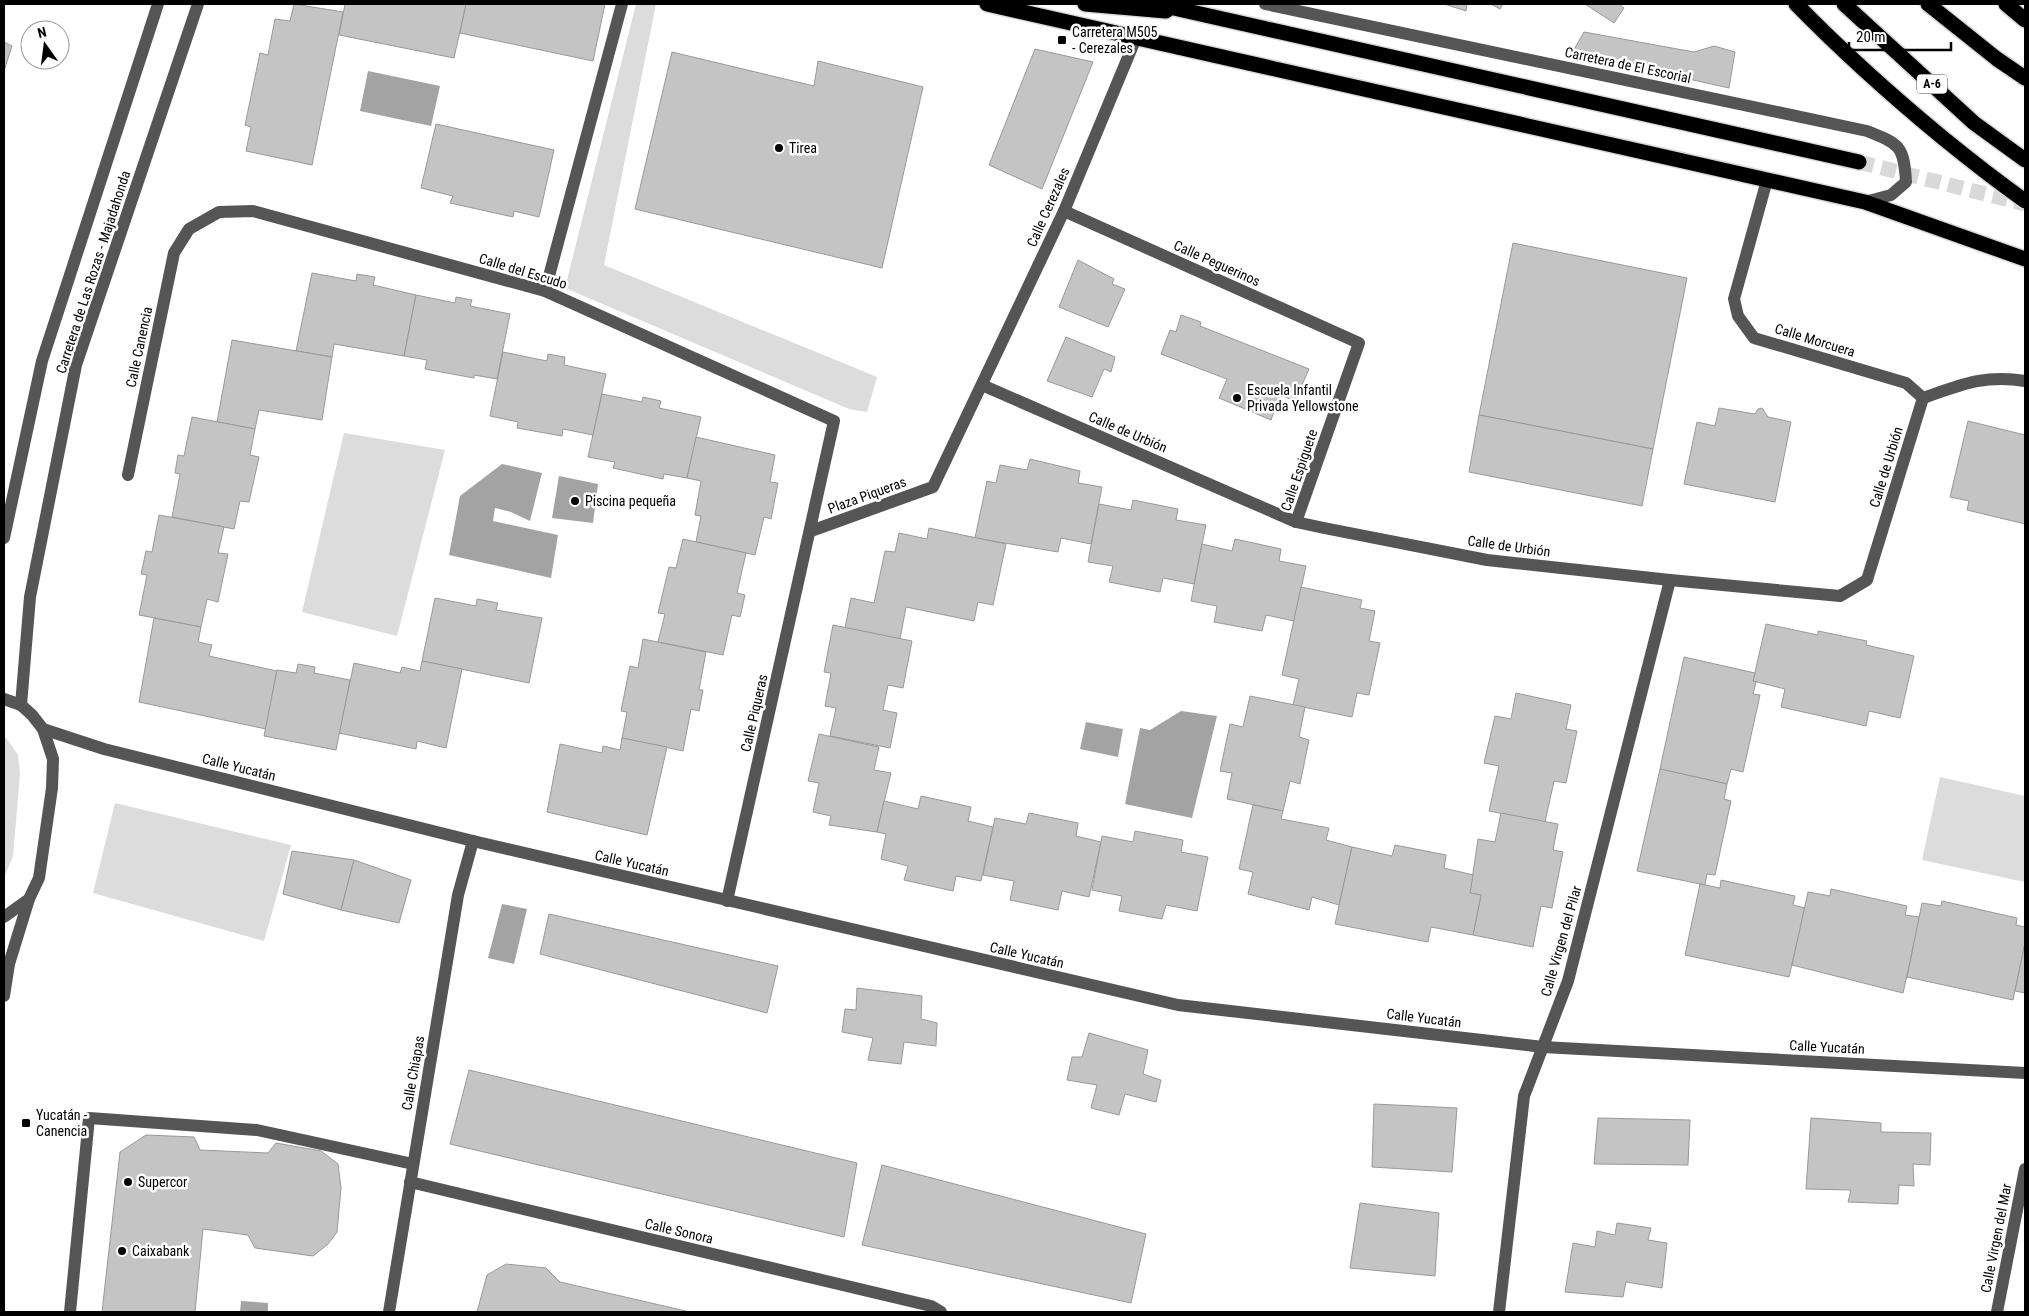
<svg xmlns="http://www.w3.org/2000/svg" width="2029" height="1316" font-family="'Roboto Condensed',sans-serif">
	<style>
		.green { fill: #dcdcdc }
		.water { fill: #a3a3a3 }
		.building { fill: #c4c4c4; stroke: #999 }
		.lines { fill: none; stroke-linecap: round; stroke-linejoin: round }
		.highway-tunnel { stroke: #d9d9d9; stroke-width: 15; stroke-dasharray: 15 8; stroke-linecap: butt }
		.highway-casing { stroke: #dbdbdb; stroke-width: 18 }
		.minor { stroke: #555; stroke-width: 12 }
		.highway { stroke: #000; stroke-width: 15 }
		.poi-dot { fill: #000; stroke: #fff; stroke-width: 2 }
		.labels { text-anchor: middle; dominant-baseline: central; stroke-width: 5; stroke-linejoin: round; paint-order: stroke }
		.shield { fill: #fff; stroke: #4c4c4c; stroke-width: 1 }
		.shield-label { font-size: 12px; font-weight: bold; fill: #000 }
		.poi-label { font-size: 14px; fill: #000; stroke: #fff; text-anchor: start }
		.street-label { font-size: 14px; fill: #000; stroke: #fff }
	</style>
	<rect width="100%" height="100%" fill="#fff"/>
	<g class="green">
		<path d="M636,4H656L604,265L877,377L867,412L849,409L565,288Z"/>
		<path d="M344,433L445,450L397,636L302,612Z"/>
		<path d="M4,736L7,739L18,755L20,774L13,856L4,878Z"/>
		<path d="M1940,777L2025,796V882L1922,860Z"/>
		<path d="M115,803L291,845L264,941L93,893Z"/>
	</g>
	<g class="water">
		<path d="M368,71L440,86L431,126L360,111Z"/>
		<path d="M502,464L542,473L530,521L511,512L495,508L493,521L558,535L551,578L449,555L460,496Z"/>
		<path d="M559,476L598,484L593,523L552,518Z"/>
		<path d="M1181,711L1217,716L1192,818L1125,804L1140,728L1150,730Z"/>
		<path d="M1086,722L1123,729L1118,757L1080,749Z"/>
		<path d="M502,904L527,909L514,964L488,958Z"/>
		<path d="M241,1301L268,1303V1312H240Z"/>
	</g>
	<g class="building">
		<path d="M294,4L343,12L312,165L246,151L251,127L245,125L260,53L268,55L275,19L290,21Z"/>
		<path d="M345,4H466L454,58L339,35Z"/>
		<path d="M466,4H605L593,61L460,33Z"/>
		<path d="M1444,4H1467L1466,11Z"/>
		<path d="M1491,4H1503L1500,9Z"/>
		<path d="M1585,4H1619L1624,8L1614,23Z"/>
		<path d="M1584,32L1694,52L1714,46L1735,52L1729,88L1572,53Z"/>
		<path d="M4,42L12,46L4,71Z"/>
		<path d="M1035,49L1093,62L1042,189L989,165Z"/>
		<path d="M672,52L814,86L818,61L923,87L882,268L635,209Z"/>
		<path d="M436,124L554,150L539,217L514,211L513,217L450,203L453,196L421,188Z"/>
		<path d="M1513,243L1687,278L1653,449L1479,415Z"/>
		<path d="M1078,260L1114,279L1112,284L1125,289L1108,327L1059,307Z"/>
		<path d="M312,273L356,281L357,274L375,277L373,285L416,295L404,356L334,344L332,357L296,351Z"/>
		<path d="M416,295L455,303L456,297L472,300L470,306L510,314L497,379L474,375V378L425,369L427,360L404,356Z"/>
		<path d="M1181,315L1201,322L1200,326L1309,369L1295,401L1280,395L1271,420L1219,398L1227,379L1161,354L1170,330L1176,332Z"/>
		<path d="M1066,337L1115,357L1111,372L1104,369L1092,397L1047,381Z"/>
		<path d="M232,340L332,357L322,420L259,410L255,429L217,422Z"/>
		<path d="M503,352L547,361L548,354L565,357L564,365L606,374L593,435L563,429L562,436L517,428L518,422L490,416Z"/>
		<path d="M602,394L642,402L643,397L661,401L659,408L701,417L687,478L664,474L663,479L613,468L615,462L588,457Z"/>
		<path d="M1719,408L1755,414L1758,409L1762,408L1768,417L1791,422L1775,502L1684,484L1697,422L1715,426Z"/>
		<path d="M1479,415L1653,449L1642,506L1469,472Z"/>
		<path d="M192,417L255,429L250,455L259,457L249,502L240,501L234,529L172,517L180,474L175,473L178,455L184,456Z"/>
		<path d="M1968,421L2025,435V524L1967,510L1969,501L1950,497Z"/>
		<path d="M696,437L775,455L770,482L778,483L771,519L764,517L755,555L696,542L701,516L695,515L701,481L687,478Z"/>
		<path d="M1030,459L1080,471L1078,483L1102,487L1091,544L1061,538L1058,552L975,538L987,481L996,483L1000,465L1027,470Z"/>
		<path d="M1133,500L1178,509L1176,520L1206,525L1194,584L1163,578L1160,592L1109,582L1113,566L1088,562L1099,504L1131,510Z"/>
		<path d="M159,515L224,527L218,553L228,554L218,602L207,599L201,627L139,615L147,575L141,574L146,551L152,552Z"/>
		<path d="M929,528L1006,544L993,605L978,602L974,621L906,607L900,639L845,628L851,598L874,603L885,551L895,552L899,533L927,539Z"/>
		<path d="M683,539L746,553L737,593L745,595L740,617L732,615L723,655L658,642L665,614L658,613L669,567L676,568Z"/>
		<path d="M1235,539L1281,549L1279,561L1306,566L1294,621L1266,615L1262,631L1214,622L1217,606L1191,601L1202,544L1232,551Z"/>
		<path d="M1301,587L1362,600L1360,608L1375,611L1369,641L1380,643L1369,695L1357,693L1352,717L1293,705L1299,679L1282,675Z"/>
		<path d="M435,598L476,606L477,599L498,603L496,610L542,618L529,683L422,661Z"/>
		<path d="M154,618L201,627L198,642L212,645L209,656L277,671L266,729L139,702Z"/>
		<path d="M1766,624L1818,635V631L1867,641L1866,645L1914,656L1900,718L1869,711L1866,726L1781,707L1785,689L1753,681Z"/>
		<path d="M833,625L912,641L903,688L888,685L883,710L897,713L890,748L830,736L836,708L825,706L831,673L824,672Z"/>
		<path d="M643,639L706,652L699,690H703L699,711L691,709L683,751L622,738L627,712L621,711L630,666L638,668Z"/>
		<path d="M1684,657L1755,673L1753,681L1756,682L1753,694L1760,695L1743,772L1731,769L1727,784L1660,769Z"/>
		<path d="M422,661L462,669L446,748L417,741L416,749L339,733L354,663L400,673L402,667L420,671Z"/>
		<path d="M298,664L315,667L314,673L350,680L336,750L264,736L277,670L296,673Z"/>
		<path d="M1516,693L1571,705L1566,729L1577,731L1566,783L1554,781L1545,822L1489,811L1499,766L1484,763L1495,716L1511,719Z"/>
		<path d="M1250,696L1305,707L1299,737L1309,740L1300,784L1290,781L1283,811L1227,799L1232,773L1220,771L1230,724L1243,727Z"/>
		<path d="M819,734L879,747L874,770L891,773L877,832L829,825L831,816L813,812L819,783L808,781Z"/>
		<path d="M622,738L667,747L647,835L547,812L560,744L602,753L603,746L620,750Z"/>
		<path d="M1660,769L1727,784L1724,799L1731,801L1715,875L1707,874L1705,885L1637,871Z"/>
		<path d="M921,796L971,807L968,821L993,827L981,881L956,876L953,891L904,880L908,866L881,859L886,834L877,832L884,801L918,809Z"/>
		<path d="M1253,805L1283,811L1281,819L1329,828L1326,840L1352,847L1339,905L1312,897L1309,910L1248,894L1253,872L1239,869Z"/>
		<path d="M1029,813L1078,823L1076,836L1101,842L1089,897L1062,891L1058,910L1010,900L1014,881L983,875L995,818L1026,824Z"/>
		<path d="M1501,813L1558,824L1553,850L1563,852L1552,908L1541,906L1533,947L1473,935L1481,895L1470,893L1478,839L1495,842Z"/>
		<path d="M1135,831L1183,840L1181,852L1208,857L1197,911L1166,905L1162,919L1119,911L1122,896L1092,890L1102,836L1133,842Z"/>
		<path d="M1395,845L1446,855L1444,868L1473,875L1470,893L1481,895L1473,935L1431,927L1428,942L1335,924L1352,847L1392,856Z"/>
		<path d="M292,851L354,860L341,910L283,894Z"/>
		<path d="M354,860L411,880L399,923L341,910Z"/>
		<path d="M1721,880L1795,896L1793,905L1805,908L1789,977L1685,955L1700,884L1720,888Z"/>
		<path d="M1831,889L1907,906L1905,915L1920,917L1903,993L1792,965L1808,892L1830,896Z"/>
		<path d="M1942,901L2017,918L2016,925L2025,927V943L2013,1000L1907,977L1922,903L1941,906Z"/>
		<path d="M549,914L778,966L767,1013L540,954Z"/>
		<path d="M2025,943V993L2015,991Z"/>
		<path d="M857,988L922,996L921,1019L937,1023L936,1046L904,1042L901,1064L868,1060L873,1038L842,1032L845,1009L856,1010Z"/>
		<path d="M1089,1033L1148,1050L1143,1074L1161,1080L1156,1102L1125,1094L1119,1115L1091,1108L1097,1085L1067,1080L1072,1057H1082Z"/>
		<path d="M469,1070L857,1163L844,1237L450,1144Z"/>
		<path d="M1374,1104L1457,1108L1452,1172L1372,1167Z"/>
		<path d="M1598,1118L1690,1120L1688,1165L1594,1164Z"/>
		<path d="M1811,1118L1881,1123V1132L1931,1133L1930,1165L1913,1164L1914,1186L1899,1185L1898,1204L1848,1202L1851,1190L1806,1189Z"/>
		<path d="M146,1135L194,1137L200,1150L268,1153L276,1143L321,1151L338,1164L341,1188L337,1232L328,1244L313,1256L255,1248L248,1235L203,1229L195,1312H102L120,1152Z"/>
		<path d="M882,1165L1146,1234L1131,1303L862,1245Z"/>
		<path d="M1360,1203L1439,1213L1435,1276L1350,1268Z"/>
		<path d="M1617,1223L1651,1228L1648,1240L1667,1243L1662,1288L1626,1282L1623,1297L1565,1292L1573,1243L1595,1247L1597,1231L1615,1235Z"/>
		<path d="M506,1264L546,1268L560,1282L690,1312H477L487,1275Z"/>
	</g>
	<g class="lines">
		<path class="highway-tunnel" d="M1859,162L2025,204"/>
		<g class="highway-casing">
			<g id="highway">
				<path d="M987,4L1865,202L2025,259"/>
				<path d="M1085,4L1166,11"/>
				<path d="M1156,4L1859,162"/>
				<path d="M1796,4C1842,51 1892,96 1943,138C1970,160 1997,181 2025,201"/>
				<path d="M1844,4L1974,123L2025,160"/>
				<path d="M1928,4L1997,59L2025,78"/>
				<path d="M2006,4L2025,20"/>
			</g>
		</g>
		<g class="minor">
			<path d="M1265,4L1867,131C1899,144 1904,145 1906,182L1891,195L1865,202"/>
			<path d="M1767,180L1734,299L1738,316L1754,338L1906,383L1923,398C1960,385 1985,374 2025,381"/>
			<path d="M1064,211L1359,343L1296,522"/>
			<path d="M545,291L622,4"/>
			<path d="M982,385L1296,522L1324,528L1487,560L1670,580L1840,596L1867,580L1923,398"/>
			<path d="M128,475L174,253L189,229L219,212L253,211L545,291L834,421L727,901"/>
			<path d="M811,531L933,487L1064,211L1136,38"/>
			<path d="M4,538L42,361L158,4"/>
			<path d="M4,699L21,705L32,715L43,729L53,759L52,788L39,878L29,899L9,964L4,996"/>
			<path d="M21,705L30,597L76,365L198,4"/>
			<path d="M43,729L104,749L473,841L1178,1005L1543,1047L2025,1073"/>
			<path d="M4,917L29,899"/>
			<path d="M410,1182L931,1306L941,1312"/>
			<path d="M70,1312L89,1118L257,1130L413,1164"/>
			<path d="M389,1312L458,895L473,841"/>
			<path d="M1499,1312L1524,1096L1568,981L1670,580"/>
			<path d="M1997,1312L2025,1169"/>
		</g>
		<use href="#highway" class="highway"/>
	</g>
	<g class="poi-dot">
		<rect x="1057" y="35" width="10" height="10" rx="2.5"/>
		<circle cx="779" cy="148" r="5"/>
		<circle cx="1237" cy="398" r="5"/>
		<circle cx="575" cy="501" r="5"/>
		<rect x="21" y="1118" width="10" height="10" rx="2.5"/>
		<circle cx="128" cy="1182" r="5"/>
		<circle cx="122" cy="1251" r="5"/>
	</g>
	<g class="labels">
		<rect class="shield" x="1917" y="74.5" width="30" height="19" rx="4"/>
		<g class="shield-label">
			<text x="1932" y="84">A-6</text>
		</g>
		<g class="poi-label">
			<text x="1072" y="32">Carretera M505<tspan x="1072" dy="16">- Cerezales</tspan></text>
			<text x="789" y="148">Tirea</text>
			<text x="1247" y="390">Escuela Infantil<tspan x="1247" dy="16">Privada Yellowstone</tspan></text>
			<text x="585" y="501">Piscina pequeña</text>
			<text x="36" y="1115">Yucatán -<tspan x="36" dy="16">Canencia</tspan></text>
			<text x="138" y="1182">Supercor</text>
			<text x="132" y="1251">Caixabank</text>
		</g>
		<g class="street-label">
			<text transform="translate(1628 65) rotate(12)">Carretera de El Escorial</text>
			<text transform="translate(1048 207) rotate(-66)">Calle Cerezales</text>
			<text transform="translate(1217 263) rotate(24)">Calle Peguerinos</text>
			<text transform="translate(523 271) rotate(17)">Calle del Escudo</text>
			<text transform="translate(93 272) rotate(-72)">Carretera de Las Rozas - Majadahonda</text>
			<text transform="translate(1815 340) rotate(17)">Calle Morcuera</text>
			<text transform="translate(139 347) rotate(-78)">Calle Canencia</text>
			<text transform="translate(1128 432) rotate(23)">Calle de Urbión</text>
			<text transform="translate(1886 467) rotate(-73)">Calle de Urbión</text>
			<text transform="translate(1299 470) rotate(-71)">Calle Espiguete</text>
			<text transform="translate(867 495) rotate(-20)">Plaza Piqueras</text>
			<text transform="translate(1509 546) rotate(8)">Calle de Urbión</text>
			<text transform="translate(754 713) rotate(-77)">Calle Piqueras</text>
			<text transform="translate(239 767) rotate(14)">Calle Yucatán</text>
			<text transform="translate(632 863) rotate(13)">Calle Yucatán</text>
			<text transform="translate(1561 941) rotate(-74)">Calle Virgen del Pilar</text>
			<text transform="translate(1027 955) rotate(13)">Calle Yucatán</text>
			<text transform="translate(1424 1018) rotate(7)">Calle Yucatán</text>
			<text transform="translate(1827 1047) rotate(3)">Calle Yucatán</text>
			<text transform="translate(413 1073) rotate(-80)">Calle Chiapas</text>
			<text transform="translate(679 1231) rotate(13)">Calle Sonora</text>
			<text transform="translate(1996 1238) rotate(-79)">Calle Virgen del Mar</text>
		</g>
	</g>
	<rect width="2029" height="1316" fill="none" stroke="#000000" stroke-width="10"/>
	<g transform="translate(45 45) rotate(346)"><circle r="24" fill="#ffffff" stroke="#999999"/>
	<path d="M0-4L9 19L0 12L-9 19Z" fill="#000000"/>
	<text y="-8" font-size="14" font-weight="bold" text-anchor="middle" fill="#000000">N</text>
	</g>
	<path d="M1849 42v8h102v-8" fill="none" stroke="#000000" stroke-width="2.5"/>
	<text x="1856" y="42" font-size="15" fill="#000000" stroke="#ffffff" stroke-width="4" paint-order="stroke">20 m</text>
</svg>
